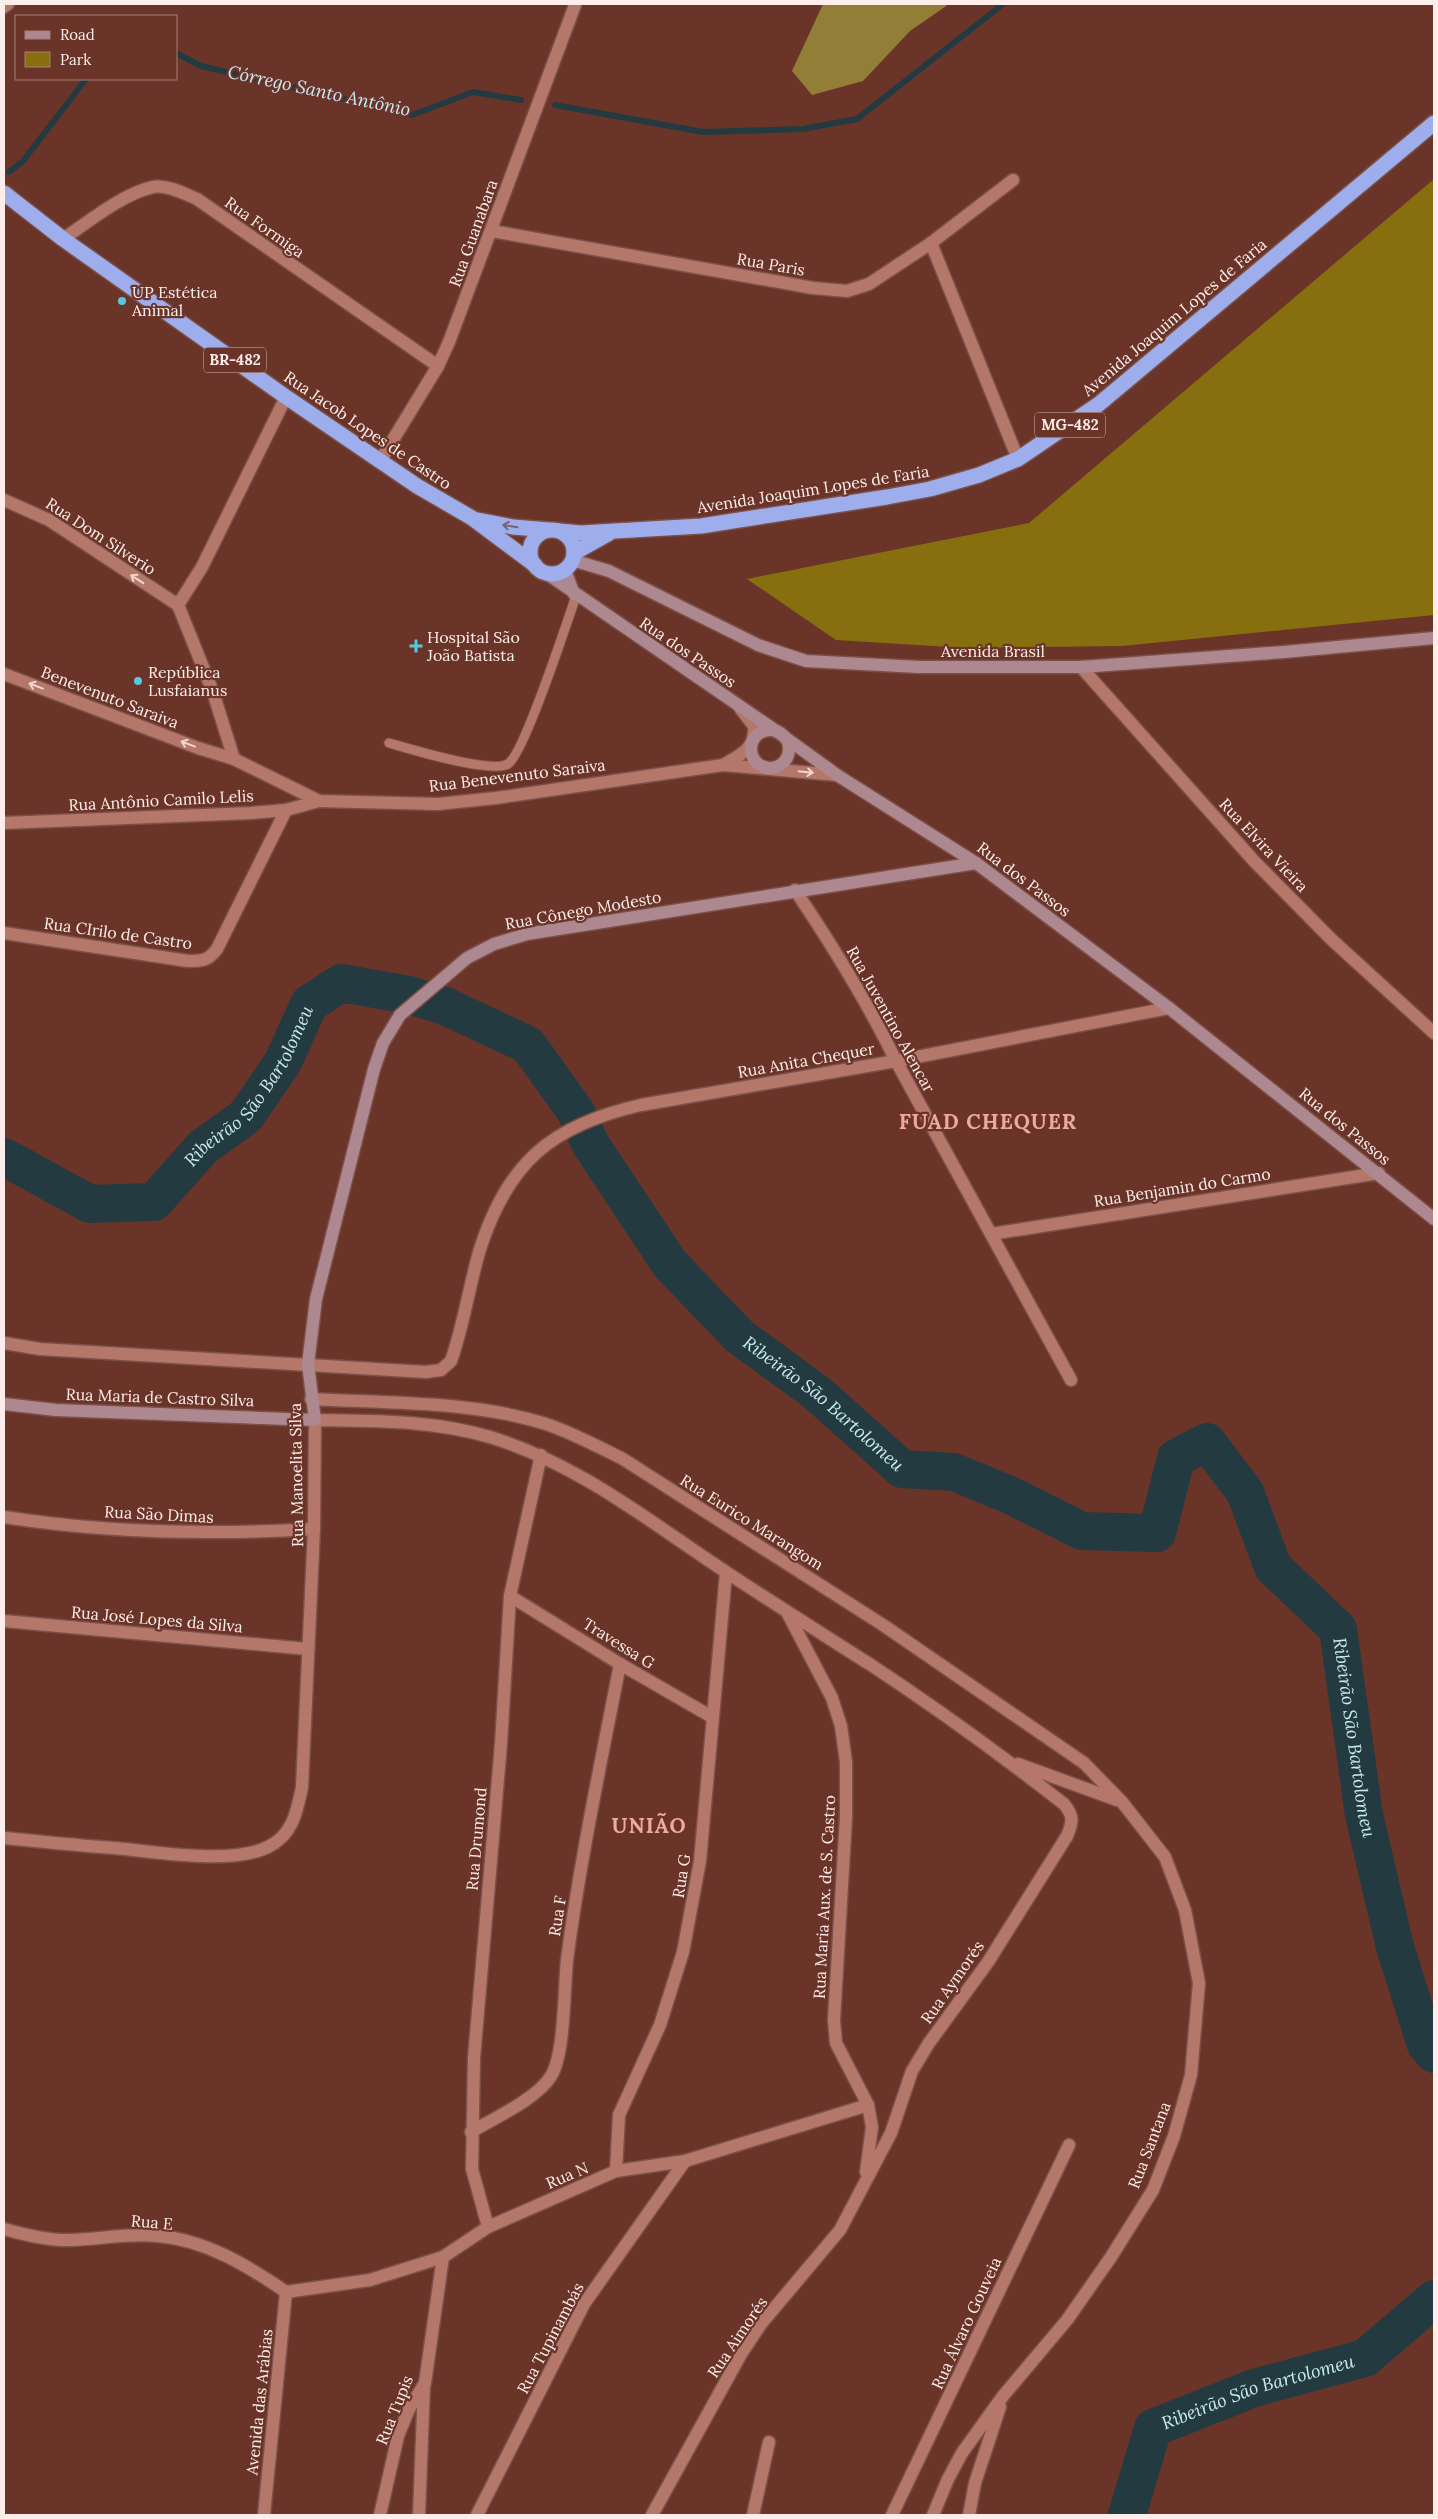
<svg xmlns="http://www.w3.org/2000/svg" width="1438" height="2519" font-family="Lora,serif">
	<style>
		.green { fill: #876f10 }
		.forest { fill: #937e37 }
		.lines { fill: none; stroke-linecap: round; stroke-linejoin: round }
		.stream { stroke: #233b40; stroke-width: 6 }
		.river { stroke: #233b40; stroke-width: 38 }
		.lane-casing { stroke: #7b5048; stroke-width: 11 }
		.street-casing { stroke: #7b5048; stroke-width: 15 }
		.secondary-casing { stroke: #7b5048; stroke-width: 15 }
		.highway-casing { stroke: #7b5048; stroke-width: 18 }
		.lane { stroke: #b57769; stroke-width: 9 }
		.street { stroke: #b57769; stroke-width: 12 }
		.secondary { stroke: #ae8890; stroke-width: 12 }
		.highway { stroke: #9eaeec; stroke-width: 15 }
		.oneway { stroke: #7d5f6d }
		.oneway2 { stroke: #efd6d1 }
		.poi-dot { fill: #56c9e0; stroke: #6b3429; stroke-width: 2 }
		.labels { text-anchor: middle; stroke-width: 4.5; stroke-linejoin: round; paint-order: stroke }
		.shield { fill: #6b3429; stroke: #d1b6b1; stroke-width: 1 }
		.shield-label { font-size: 15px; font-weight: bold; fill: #fdeeeb }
		.street-label { font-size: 16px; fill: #fdeeeb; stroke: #6b3429 }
		.poi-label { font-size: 16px; fill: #fdeeeb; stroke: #6b3429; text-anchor: start }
		.water-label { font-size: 18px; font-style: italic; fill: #c8eaf2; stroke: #6b3429 }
		.district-label { font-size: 21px; font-weight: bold; letter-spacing: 1px; fill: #eeab9d; stroke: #6b3429 }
	</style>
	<rect width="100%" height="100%" fill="#6b3429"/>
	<polygon class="green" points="1434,179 1434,615 1122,646 966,648 836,640 747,579 1029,523"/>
	<polygon class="forest" points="823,4 949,4 910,31 863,81 812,95 792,71"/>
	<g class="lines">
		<g class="stream">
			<polyline points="176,53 201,66 412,115 473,92 521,100"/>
			<polyline points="555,105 703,132 803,129 857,119 1003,4"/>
			<polyline points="9,172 23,161 86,79"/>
		</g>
		<g class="river">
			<path id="s1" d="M4,1157L90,1204L154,1202L203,1147L246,1116L283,1062L309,1004L341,983L409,995L445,1006L528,1045L576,1112L591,1145L670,1264L739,1336L817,1393L902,1469L954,1472L1012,1496L1082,1531L1157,1533L1176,1458L1207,1442L1245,1492L1273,1567L1338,1629L1364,1815L1395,1947L1426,2045L1434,2054"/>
			<path id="s2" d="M1127,2515L1153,2428L1254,2388L1365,2358L1434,2299"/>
		</g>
		<defs>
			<path id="lane" d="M389,743C410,749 491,774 508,764C524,754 567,622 576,596"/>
			<g id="street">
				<polyline points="4,7 8,4"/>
				<polyline points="492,231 813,288 847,291 869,284 931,243 1013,180"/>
				<path d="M63,239C88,222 124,193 153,187C166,184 185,194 197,199L438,366"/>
				<polyline points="931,243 1018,459"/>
				<polyline points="380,461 438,366 449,342 575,5"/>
				<polyline points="4,500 49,520 178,605"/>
				<polyline points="1081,667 1254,861 1331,939 1434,1033"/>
				<polyline points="4,674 198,748 234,759 319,801 438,804 496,798 723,765 837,775"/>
				<polyline points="234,759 213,692 178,605 202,567 286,397"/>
				<path d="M723,765C740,755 756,749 754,726L740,708"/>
				<polyline points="4,823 251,813 286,810 319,801"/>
				<path d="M795,890C832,945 867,1001 896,1061L1071,1380"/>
				<path d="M4,933L188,961C202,961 208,961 217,949L286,810"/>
				<polyline points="991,1234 1379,1173"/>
				<path d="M4,1343L40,1349L426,1372L441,1370L451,1361C464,1324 469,1286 480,1249C508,1162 552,1125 641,1105L896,1061L1169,1008"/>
				<path d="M311,1399C386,1403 471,1401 543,1423C571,1432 597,1446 623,1459L883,1625L1084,1763L1122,1802L1165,1857L1185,1910L1199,1983L1191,2075L1174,2136L1153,2190L1111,2257L1067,2320L1003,2396L962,2453L948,2479L933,2515"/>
				<path d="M4,1517C106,1533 210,1535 314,1529"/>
				<polyline points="510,1596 620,1664 712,1717"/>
				<polyline points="788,1614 832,1698 841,1726 846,1762 846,1817 834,2020 836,2043 868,2105 872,2127 866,2172"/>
				<polyline points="4,1621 308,1649"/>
				<polyline points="1018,1764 1117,1800"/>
				<path d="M4,1838C44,1842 85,1846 125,1849C163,1853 233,1864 268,1847C293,1835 297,1811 302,1787L314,1529L315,1420C375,1421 433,1420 490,1437C581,1465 651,1523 729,1574C776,1605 824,1635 871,1665C938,1709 1001,1755 1064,1804C1074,1816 1073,1822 1067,1836L988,1962L929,2043L912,2071L891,2133L840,2230L761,2324L741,2354L652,2515"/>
				<path d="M471,2132C494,2118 537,2099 551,2076C565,2054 564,1988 567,1960C580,1861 601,1762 620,1664"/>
				<polyline points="616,2171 619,2115 660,2025 683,1952 700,1861 726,1573"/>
				<polyline points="488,2227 472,2169 474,2058 501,1744 510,1596 541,1455"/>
				<path d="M4,2229C25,2235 49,2241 71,2240C100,2239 129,2233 158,2236C206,2240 248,2266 286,2292"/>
				<polyline points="286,2292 370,2280 443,2257 488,2227 616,2171 685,2161 868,2105"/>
				<polyline points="264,2515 286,2292"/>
				<polyline points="380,2515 398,2436 409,2409 425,2383 443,2257"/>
				<polyline points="419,2515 424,2386"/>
				<polyline points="477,2515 584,2304 685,2161"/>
				<polyline points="753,2515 769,2442"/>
				<polyline points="892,2515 1069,2145"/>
				<polyline points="969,2515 975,2483 1000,2407"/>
			</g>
			<g id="secondary">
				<polyline points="572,560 609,571 758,645 806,661 919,667 1081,667 1284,652 1434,638"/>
				<polyline points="565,570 574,594"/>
				<polyline points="546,573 779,733 837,775 976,863 1169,1008 1434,1219"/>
				<circle cx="770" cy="749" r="19"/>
				<polyline points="4,1404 56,1410 315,1420 308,1364 316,1299 374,1069 383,1043 400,1015 467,958 494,944 527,934 976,863"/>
			</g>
			<g id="highway">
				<polyline points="4,193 63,239 286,397 417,486 472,518 535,565"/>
				<polyline points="478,520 513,527 549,530"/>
				<circle cx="552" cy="552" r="22"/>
				<polyline points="559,531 581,533 701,526 887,497 930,489 979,475 1018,459 1099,404 1434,123"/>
				<polyline points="574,553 608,534"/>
			</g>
		</defs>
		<use href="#lane" class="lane-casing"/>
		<use href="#street" class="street-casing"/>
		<use href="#secondary" class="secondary-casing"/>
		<use href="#highway" class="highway-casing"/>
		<use href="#lane" class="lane"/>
		<use href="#street" class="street"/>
		<use href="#secondary" class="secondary"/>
		<use href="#highway" class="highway"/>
	</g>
	<defs><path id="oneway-shaft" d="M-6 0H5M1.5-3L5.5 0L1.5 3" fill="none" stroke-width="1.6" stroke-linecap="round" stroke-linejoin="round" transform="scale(1.25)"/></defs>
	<use class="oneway" href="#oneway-shaft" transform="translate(510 526) rotate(-170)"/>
	<g class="oneway2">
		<use href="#oneway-shaft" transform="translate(137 579) rotate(-147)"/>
		<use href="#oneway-shaft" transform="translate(36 686) rotate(-159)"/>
		<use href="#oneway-shaft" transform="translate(188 744) rotate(-159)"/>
		<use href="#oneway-shaft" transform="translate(806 772) rotate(6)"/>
	</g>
	<g class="poi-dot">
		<circle cx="122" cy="301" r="5"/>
		<path d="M413.5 638.5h5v5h5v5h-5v5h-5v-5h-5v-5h5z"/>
		<circle cx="138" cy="681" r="5"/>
	</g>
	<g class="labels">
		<g class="shield">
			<rect x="204" y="347.5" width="62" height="25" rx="4"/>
			<rect x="1035" y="412.5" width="70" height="25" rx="4"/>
		</g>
		<g class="shield-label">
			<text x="235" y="365">BR-482</text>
			<text x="1070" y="430">MG-482</text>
		</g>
		<g class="street-label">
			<text transform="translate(265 227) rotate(35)" y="6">Rua Formiga</text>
			<text transform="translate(473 233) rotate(-70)" y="6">Rua Guanabara</text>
			<text transform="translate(771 264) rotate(10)" y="6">Rua Paris</text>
			<text transform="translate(1174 317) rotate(-40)" y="6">Avenida Joaquim Lopes de Faria</text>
			<text transform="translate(368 430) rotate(34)" y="6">Rua Jacob Lopes de Castro</text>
			<text transform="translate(813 489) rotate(-9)" y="6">Avenida Joaquim Lopes de Faria</text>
			<text transform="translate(101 536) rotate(33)" y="6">Rua Dom Silverio</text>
			<text x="993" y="657">Avenida Brasil</text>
			<text transform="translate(688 652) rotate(34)" y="6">Rua dos Passos</text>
			<text transform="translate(110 697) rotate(21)" y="6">Benevenuto Saraiva</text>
			<text transform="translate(517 775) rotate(-7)" y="6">Rua Benevenuto Saraiva</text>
			<text transform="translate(161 800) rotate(-3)" y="6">Rua Antônio Camilo Lelis</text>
			<text transform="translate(1264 845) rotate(47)" y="6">Rua Elvira Vieira</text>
			<text transform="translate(1024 879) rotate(37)" y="6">Rua dos Passos</text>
			<text transform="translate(583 910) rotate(-10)" y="6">Rua Cônego Modesto</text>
			<text transform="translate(118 933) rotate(8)" y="6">Rua CIrilo de Castro</text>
			<text transform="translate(891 1019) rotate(61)" y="6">Rua Juventino Alencar</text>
			<text transform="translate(806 1060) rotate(-10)" y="6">Rua Anita Chequer</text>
			<text transform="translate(1345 1126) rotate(39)" y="6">Rua dos Passos</text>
			<text transform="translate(1182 1187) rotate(-9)" y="6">Rua Benjamin do Carmo</text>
			<text transform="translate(160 1397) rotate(2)" y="6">Rua Maria de Castro Silva</text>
			<text transform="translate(296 1475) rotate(-91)" y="6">Rua Manoelita Silva</text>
			<text transform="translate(159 1514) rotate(3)" y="6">Rua São Dimas</text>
			<text transform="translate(752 1522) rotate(32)" y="6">Rua Eurico Marangom</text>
			<text transform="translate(157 1619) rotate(5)" y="6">Rua José Lopes da Silva</text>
			<text transform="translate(619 1643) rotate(32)" y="6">Travessa G</text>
			<text transform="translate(476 1839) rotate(-85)" y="6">Rua Drumond</text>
			<text transform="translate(681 1876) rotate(-81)" y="6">Rua G</text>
			<text transform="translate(824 1897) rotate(-87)" y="6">Rua Maria Aux. de S. Castro</text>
			<text transform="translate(557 1916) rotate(-81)" y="6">Rua F</text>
			<text transform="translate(952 1982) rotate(-55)" y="6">Rua Aymorés</text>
			<text transform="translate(1149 2145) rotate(-69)" y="6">Rua Santana</text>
			<text transform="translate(567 2175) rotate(-23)" y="6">Rua N</text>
			<text transform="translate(152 2222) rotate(5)" y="6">Rua E</text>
			<text transform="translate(966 2323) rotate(-65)" y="6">Rua Álvaro Gouveia</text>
			<text transform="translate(737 2337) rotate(-56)" y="6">Rua Aimorés</text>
			<text transform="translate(550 2338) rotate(-62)" y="6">Rua Tupinambás</text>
			<text transform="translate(259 2402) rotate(-84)" y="6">Avenida das Arábias</text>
			<text transform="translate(394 2410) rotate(-68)" y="6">Rua Tupis</text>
		</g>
		<g class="poi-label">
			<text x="132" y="298">UP Estética<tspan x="132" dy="18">Animal</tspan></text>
			<text x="427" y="643">Hospital São<tspan x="427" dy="18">João Batista</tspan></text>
			<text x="148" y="678">República<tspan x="148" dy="18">Lusfaianus</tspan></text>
		</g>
		<g class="water-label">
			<text transform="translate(319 91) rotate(12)" y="6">Córrego Santo Antônio</text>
			<text dy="6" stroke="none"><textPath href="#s1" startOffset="314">Ribeirão São Bartolomeu</textPath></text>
			<text dy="6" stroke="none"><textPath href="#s1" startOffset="1124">Ribeirão São Bartolomeu</textPath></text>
			<text dy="6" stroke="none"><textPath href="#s1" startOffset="1949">Ribeirão São Bartolomeu</textPath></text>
			<text dy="6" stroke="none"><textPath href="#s2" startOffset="202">Ribeirão São Bartolomeu</textPath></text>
		</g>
		<g class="district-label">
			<text x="988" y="1129">FUAD CHEQUER</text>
			<text x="649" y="1833">UNIÃO</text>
		</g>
	</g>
	<rect width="1438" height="2519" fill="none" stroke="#fdeeeb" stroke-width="10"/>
	<rect x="15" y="15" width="162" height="65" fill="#6b3429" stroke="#a57e77"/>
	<rect x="25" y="31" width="25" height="8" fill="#ae8890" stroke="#a57e77"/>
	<text x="60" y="40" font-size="15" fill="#fdeeeb">Road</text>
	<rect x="25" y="52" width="25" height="15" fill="#876f10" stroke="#a57e77"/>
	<text x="60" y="65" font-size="15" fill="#fdeeeb">Park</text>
</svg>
